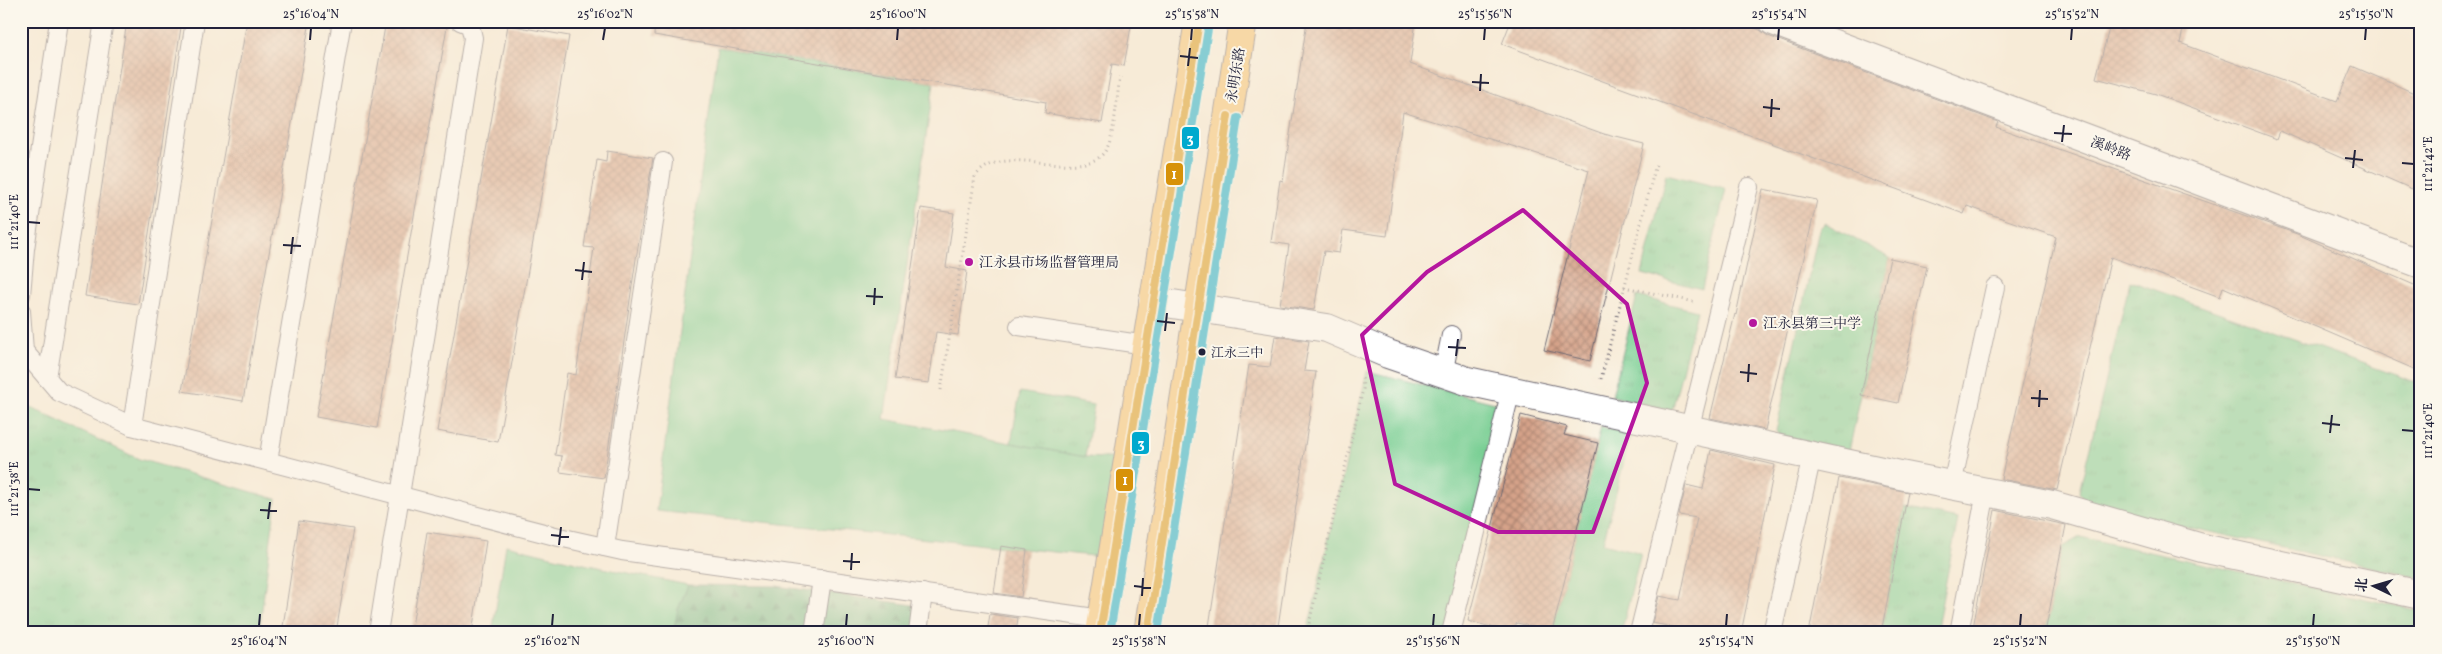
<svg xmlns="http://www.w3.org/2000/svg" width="2442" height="654" font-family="Vollkorn,'Noto Serif SC',serif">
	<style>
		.grass { fill: url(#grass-tufts); stroke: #4e7868 }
		.forest { fill: url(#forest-firs); stroke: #426a5c }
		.green { fill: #79cf94; stroke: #4e7868 }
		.building { fill: url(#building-cross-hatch) }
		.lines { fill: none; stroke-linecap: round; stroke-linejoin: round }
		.service-casing { stroke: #6d6872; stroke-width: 20 }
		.minor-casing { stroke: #6d6872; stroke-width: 30 }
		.tertiary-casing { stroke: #6d6872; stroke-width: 30 }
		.primary-casing { stroke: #6d6872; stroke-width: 30 }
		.path { stroke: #6d6872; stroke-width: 3; stroke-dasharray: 1 4; stroke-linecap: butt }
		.service { stroke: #fff; stroke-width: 18 }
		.minor { stroke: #fff; stroke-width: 28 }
		.tertiary { stroke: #fff; stroke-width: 28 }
		.primary { stroke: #f7c06b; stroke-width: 28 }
		.bus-1-casing { stroke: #fbf7ec; stroke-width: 11 }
		.bus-2-casing { stroke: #fbf7ec; stroke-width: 11 }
		.bus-1 { stroke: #d79209; stroke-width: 8 }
		.bus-2 { stroke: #00a9ce; stroke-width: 8 }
		.marked { fill: none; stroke: #b5179e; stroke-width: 4; stroke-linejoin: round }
		.ticks { fill: none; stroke: #22223b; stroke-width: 2 }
		.poi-dot { fill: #b5179e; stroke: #fbf7ec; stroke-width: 2 }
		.bus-dot { fill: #22223b; stroke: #fbf7ec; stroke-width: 2 }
		.labels { text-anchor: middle; stroke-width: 4; stroke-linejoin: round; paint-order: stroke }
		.bus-label { font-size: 13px; fill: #22223b; stroke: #fbf7ec; text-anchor: start }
		.street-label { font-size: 14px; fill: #22223b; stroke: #fbf7ec }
		.poi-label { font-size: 14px; fill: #22223b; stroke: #fbf7ec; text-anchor: start }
		.line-badge { stroke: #fbf7ec; stroke-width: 2 }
		.badge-label { font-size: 14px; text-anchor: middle; font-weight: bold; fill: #fff }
		.neatline { fill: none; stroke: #22223b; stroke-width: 2 }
		.ticks-label { font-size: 12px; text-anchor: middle; fill: #22223b }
	</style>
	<defs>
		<pattern id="grass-tufts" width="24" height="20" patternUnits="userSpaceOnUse" patternTransform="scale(1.25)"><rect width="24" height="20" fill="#79cf94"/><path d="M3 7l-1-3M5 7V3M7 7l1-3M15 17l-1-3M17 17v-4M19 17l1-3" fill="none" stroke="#68b180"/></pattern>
		<pattern id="forest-firs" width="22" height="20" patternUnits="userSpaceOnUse" patternTransform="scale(1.25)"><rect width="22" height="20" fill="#62b27e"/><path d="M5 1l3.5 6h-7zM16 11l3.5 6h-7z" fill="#509068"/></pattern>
		<pattern id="building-cross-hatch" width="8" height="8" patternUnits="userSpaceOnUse" patternTransform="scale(1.25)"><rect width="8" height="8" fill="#d5a289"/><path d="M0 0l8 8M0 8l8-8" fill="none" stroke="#ac8471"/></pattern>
	</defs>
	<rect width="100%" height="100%" fill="#fbf7ec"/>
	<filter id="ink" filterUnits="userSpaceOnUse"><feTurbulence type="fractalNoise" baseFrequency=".02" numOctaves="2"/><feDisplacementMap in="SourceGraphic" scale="10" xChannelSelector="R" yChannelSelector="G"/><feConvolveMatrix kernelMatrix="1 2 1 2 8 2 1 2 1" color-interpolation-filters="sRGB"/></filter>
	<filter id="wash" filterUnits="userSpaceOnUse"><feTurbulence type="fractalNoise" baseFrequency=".0096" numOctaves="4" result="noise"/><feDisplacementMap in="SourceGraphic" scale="20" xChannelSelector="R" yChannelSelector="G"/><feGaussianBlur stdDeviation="1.12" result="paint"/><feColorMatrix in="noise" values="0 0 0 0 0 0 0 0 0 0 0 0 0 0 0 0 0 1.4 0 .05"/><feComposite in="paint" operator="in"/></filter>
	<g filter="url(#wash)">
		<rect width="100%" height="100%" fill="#f7ebd7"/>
		<g class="grass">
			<polygon points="1666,174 1726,189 1702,289 1642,274"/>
			<polygon points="1825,223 1890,258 1848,456 1781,440 1776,431 1819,229"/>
			<polygon points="2130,281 2421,384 2421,578 2086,505 2079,492"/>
			<polygon points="1637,296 1697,311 1672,411 1612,396"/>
			<polygon points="1020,392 1094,405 1085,457 1011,443"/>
			<polygon points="21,403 139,459 276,499 259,633 21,633"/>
			<polygon points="1905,508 1958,519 1936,633 1881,633"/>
			<polygon points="2080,537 2421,611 2421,633 2045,633 2062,547"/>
		</g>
		<polygon class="forest" points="688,585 776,586 921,606 918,633 673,633 678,609"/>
		<g class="green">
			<polygon points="718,47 934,83 884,419 1085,457 1128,459 1112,558 656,511"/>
			<polygon points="1367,371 1507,406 1451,633 1307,633"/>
			<polygon points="1601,427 1631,434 1603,543 1641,553 1621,633 1552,632"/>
			<polygon points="506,545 588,565 688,585 678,609 673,633 492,633"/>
		</g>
		<g id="blocks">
			<g class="building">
				<polygon points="127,21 182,21 138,304 85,296"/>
				<polygon points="247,21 310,21 243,401 182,391"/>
				<polygon points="386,21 448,21 377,428 316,417"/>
				<polygon points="655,21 789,21 814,26 814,21 1132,21 1124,66 1112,64 1102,123 1045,113 1046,102 654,35"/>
				<polygon points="1307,21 1416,21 1410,64 1604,134 1644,144 1590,361 1544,350 1589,170 1403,112 1387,236 1343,230 1339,253 1324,251 1314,310 1280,305 1289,245 1271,242 1280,180 1283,181"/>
				<polygon points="1511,21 1737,21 1760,30 1768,36 1998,122 1996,127 2297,234 2421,288 2421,372 2223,287 2220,297 2111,257 2057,490 2001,479 2056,237 1967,206 1964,214 1502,44"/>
				<polygon points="2111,21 2185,21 2180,43 2337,101 2352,66 2421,96 2421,170 2412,189 2280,131 2277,139 2156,94 2096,78"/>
				<polygon points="508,25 569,36 498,442 437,431"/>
				<polygon points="607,151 653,158 636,259 604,478 560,472 562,456 555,455 567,373 576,375 594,248 584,247 597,160 606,162"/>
				<polygon points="1763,189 1817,200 1765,430 1710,418 1735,314 1736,315"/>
				<polygon points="921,208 954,213 946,267 967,271 958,335 936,332 929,383 895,379"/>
				<polygon points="1890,258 1927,266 1898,403 1861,395"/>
				<polygon points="1275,336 1309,341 1304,371 1316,372 1277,633 1208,633 1249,365 1270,367"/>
				<polygon points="1521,415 1567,427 1564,435 1598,443 1552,632 1517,623 1511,632 1468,621"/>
				<polygon points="1711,450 1775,465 1741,633 1672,633 1673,627 1652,623 1659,596 1680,600 1697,518 1679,515 1686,485 1703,489"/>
				<polygon points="1839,478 1908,492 1881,633 1809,633"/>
				<polygon points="1995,510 2066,525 2045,633 1972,633"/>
				<polygon points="299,521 353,529 336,633 282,633"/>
				<polygon points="427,532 486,541 472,633 411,633"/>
				<polygon points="1001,546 1027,550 1021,597 994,593"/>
				<polygon points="990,614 1018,618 1016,633 987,633"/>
			</g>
		</g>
	</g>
	<g filter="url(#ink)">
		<use href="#blocks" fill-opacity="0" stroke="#6d6872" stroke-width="1"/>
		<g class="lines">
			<defs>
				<g id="service">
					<polyline points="21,295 25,249 59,21"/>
					<polyline points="21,311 24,351 59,392 132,426 559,537 622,551 1102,619"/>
					<polyline points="1019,326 1146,345"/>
					<polyline points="1443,374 1451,335"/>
					<polyline points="47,378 104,21"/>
					<polyline points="132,426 195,21"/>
					<polyline points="268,461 342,21"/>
					<polyline points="1952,485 1995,287"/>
					<polyline points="605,547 663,162"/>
					<polyline points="378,633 473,38 470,25 460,21"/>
					<polyline points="814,633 822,579"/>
					<polyline points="918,633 923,593"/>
					<polyline points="1451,633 1511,390"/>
					<polyline points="1639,633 1749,187"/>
					<polyline points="1772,633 1812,456"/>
					<polyline points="1959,633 1986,492"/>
				</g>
				<polyline id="minor" points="1153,301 1327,328 1388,354 1467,381 1900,475 2052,505 2202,548 2421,595"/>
				<polyline id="tertiary" points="1773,21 2421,264"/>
				<g id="primary">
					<polyline points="1100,633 1199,21"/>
					<polyline points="1148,633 1243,21"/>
				</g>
			</defs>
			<use href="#service" class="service-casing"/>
			<use href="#minor" class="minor-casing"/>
			<use href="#tertiary" class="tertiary-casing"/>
			<use href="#primary" class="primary-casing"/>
			<g class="path">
				<polyline points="1624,287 1695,302"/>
				<polyline points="1601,379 1656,164"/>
				<path d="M941,390L975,177C1002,137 1089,189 1108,146C1115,130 1117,95 1120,77"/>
				<polyline points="1307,633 1363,389 1362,375"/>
			</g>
			<use href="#service" class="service"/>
			<use href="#minor" class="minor"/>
			<use href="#tertiary" class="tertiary"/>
			<use href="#primary" class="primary"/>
			<defs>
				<g id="bus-1">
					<polyline points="1100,633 1199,21"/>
					<polyline points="1148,633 1228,116"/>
				</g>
				<g id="bus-2">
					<polyline points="1110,633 1209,23"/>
					<polyline points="1158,633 1238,118"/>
				</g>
			</defs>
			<use href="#bus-1" class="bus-1-casing"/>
			<use href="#bus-2" class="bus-2-casing"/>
			<use href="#bus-1" class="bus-1"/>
			<use href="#bus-2" class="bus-2"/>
		</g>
	</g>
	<path d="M0 0H2442V654H0ZM1523,210L1627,304L1647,383L1593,532H1498L1395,484L1362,335L1427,272Z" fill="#f7ebd7" fill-opacity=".55" fill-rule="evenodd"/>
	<path class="marked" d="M1523,210L1627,304L1647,383L1593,532H1498L1395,484L1362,335L1427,272Z"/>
	<path class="ticks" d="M310,40L311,28M603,40L605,28M897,40L898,28M1191,40L1192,28M1484,40L1485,28M1778,40L1779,28M2071,40L2072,28M2365,40L2366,28M1180,56L1198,58M1188,66L1190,48M1472,82L1489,83M1480,91L1481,74M1763,107L1780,109M1771,117L1772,99M2054,133L2072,134M2062,142L2064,125M2345,158L2363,160M2402,163L2414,164M2353,168L2355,150M28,222L40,223M283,245L301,246M291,254L293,237M575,270L592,272M582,280L584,262M866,296L883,297M874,305L875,288M1157,321L1175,323M1165,331L1167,313M1448,347L1466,348M1456,356L1458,339M1740,372L1757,374M1748,382L1749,364M2031,398L2048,399M2039,407L2040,390M2322,423L2340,425M2402,430L2414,431M2330,433L2332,415M28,489L40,490M260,510L277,511M268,519L270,502M551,535L569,537M559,545L561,527M843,561L860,562M851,570L852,553M1134,586L1151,588M1142,596L1143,578M259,626L260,614M552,626L553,614M846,626L847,614M1139,626L1140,614M1433,626L1434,614M1726,626L1727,614M2020,626L2021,614M2313,626L2314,614"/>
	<g class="poi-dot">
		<circle cx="969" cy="262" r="5"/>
		<circle cx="1753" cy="323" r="5"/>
	</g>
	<circle class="bus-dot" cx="1202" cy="352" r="4.5"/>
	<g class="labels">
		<g class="bus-label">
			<text x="1211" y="357">江永三中</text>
		</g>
		<g class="street-label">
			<text transform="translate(1235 75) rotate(-81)" y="5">永明东路</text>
			<text transform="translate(2111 148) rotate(21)" y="5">溪岭路</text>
		</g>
		<g class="poi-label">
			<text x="979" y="267">江永县市场监督管理局</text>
			<text x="1763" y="328">江永县第三中学</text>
		</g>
	</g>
	<g class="line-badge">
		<rect x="1181" y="126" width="19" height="24" rx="5" fill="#00a9ce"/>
		<rect x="1165" y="162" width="19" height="24" rx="5" fill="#d79209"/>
		<rect x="1131" y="431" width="19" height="24" rx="5" fill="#00a9ce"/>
		<rect x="1115" y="468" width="19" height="24" rx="5" fill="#d79209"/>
	</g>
	<g class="badge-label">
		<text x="1190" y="143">3</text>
		<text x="1174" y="179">1</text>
		<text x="1141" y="448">3</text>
		<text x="1125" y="485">1</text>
	</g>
	<rect width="2442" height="654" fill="none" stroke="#fbf7ec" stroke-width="55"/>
	<g transform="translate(2374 586) rotate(275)" stroke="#fbf7ec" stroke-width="4" paint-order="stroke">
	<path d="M0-4L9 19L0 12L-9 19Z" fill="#22223b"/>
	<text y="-8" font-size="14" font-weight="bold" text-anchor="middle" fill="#22223b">北</text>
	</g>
	<rect x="28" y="28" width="2386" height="598" class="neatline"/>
	<g class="ticks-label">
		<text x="311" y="18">25°16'04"N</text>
		<text x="605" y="18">25°16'02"N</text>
		<text x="898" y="18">25°16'00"N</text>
		<text x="1192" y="18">25°15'58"N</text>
		<text x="1485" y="18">25°15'56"N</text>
		<text x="1779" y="18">25°15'54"N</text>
		<text x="2072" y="18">25°15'52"N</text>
		<text x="2366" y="18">25°15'50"N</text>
		<text transform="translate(2428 164) rotate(-90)" y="4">111°21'42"E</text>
		<text transform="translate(14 222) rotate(-90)" y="4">111°21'40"E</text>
		<text transform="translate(2428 431) rotate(-90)" y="4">111°21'40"E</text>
		<text transform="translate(14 489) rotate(-90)" y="4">111°21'38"E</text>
		<text x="259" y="645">25°16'04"N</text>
		<text x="552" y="645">25°16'02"N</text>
		<text x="846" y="645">25°16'00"N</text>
		<text x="1139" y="645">25°15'58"N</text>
		<text x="1433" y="645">25°15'56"N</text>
		<text x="1726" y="645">25°15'54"N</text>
		<text x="2020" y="645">25°15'52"N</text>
		<text x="2313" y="645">25°15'50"N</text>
	</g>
</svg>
